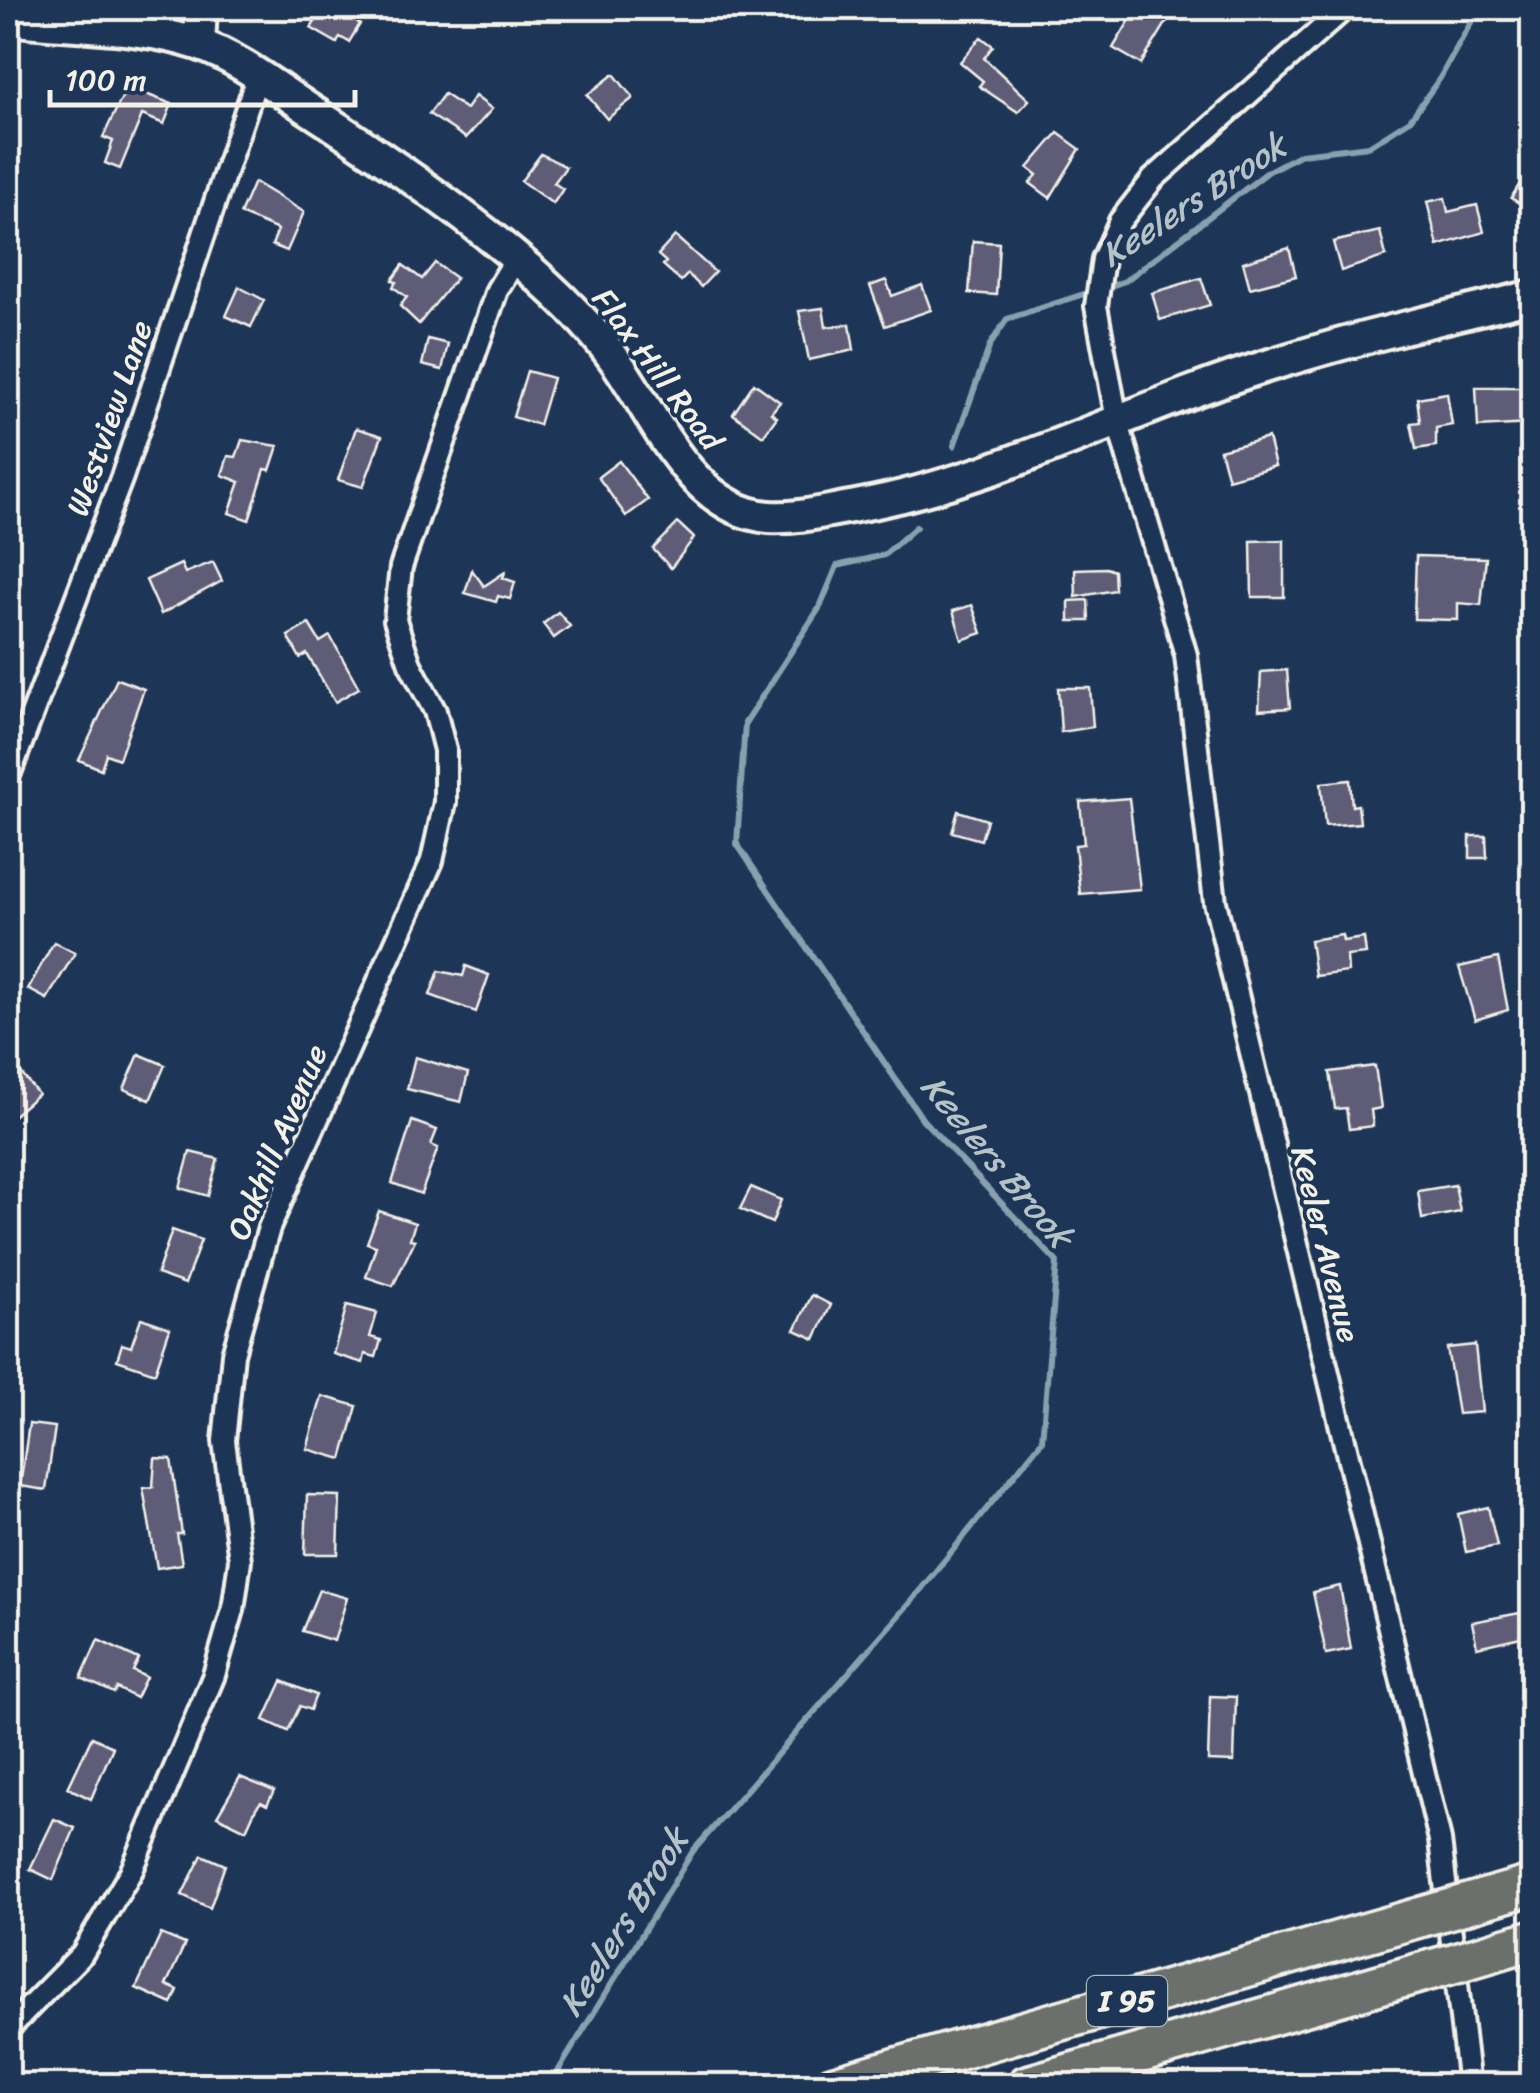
<svg xmlns="http://www.w3.org/2000/svg" width="1540" height="2093" font-family="Sriracha,sans-serif">
	<style>
		.lines { fill: none; stroke-linecap: round; stroke-linejoin: round }
		.stream { stroke: #89a1ae; stroke-width: 6 }
		.building { fill: #5f5b78; stroke: #f4f1e8; stroke-width: 2.5 }
		.street-casing { stroke: #f4f1e8; stroke-width: 28 }
		.secondary-casing { stroke: #f4f1e8; stroke-width: 38 }
		.highway-casing { stroke: #f4f1e8; stroke-width: 45 }
		.street { stroke: #1d3557; stroke-width: 20 }
		.secondary { stroke: #1d3557; stroke-width: 30 }
		.highway { stroke: #6c706d; stroke-width: 38 }
		.highway-bridge-casing { stroke: #f4f1e8; stroke-width: 45; stroke-linecap: butt }
		.highway-bridge { stroke: #6c706d; stroke-width: 38 }
		.labels { text-anchor: middle; stroke-width: 8; stroke-linejoin: round; paint-order: stroke }
		.shield { fill: #1d3557; stroke: #b4b9bc; stroke-width: 2.5 }
		.shield-label { font-size: 30px; font-weight: bold; fill: #f4f1e8 }
		.street-label { font-size: 32px; fill: #f4f1e8; stroke: #1d3557 }
		.water-label { font-size: 35px; font-style: italic; fill: #b5c2c6; stroke: #1d3557 }
	</style>
	<rect width="100%" height="100%" fill="#1d3557"/>
	<filter id="ink" filterUnits="userSpaceOnUse"><feTurbulence type="fractalNoise" baseFrequency=".01" numOctaves="2"/><feDisplacementMap in="SourceGraphic" scale="20" xChannelSelector="R" yChannelSelector="G"/><feConvolveMatrix kernelMatrix="1 2 1 2 8 2 1 2 1" color-interpolation-filters="sRGB"/></filter>
	<g filter="url(#ink)">
		<g class="lines">
			<g class="stream">
				<polyline points="1105,288 1125,281 1269,171 1301,154 1369,146 1410,120 1440,78 1479,8"/>
				<polyline points="954,446 990,345 1007,319 1093,291"/>
				<polyline points="549,2086 693,1851 913,1599 1042,1441 1057,1262 923,1120 737,844 745,723 820,607 837,566 884,555 916,527"/>
			</g>
		</g>
		<g class="building">
			<polygon points="291,8 341,8 360,24 349,42 340,37 337,43 311,28 315,22"/>
			<polygon points="1137,8 1147,8 1168,20 1141,64 1113,48"/>
			<polygon points="981,37 993,46 984,58 1029,100 1018,112 979,86 983,81 960,62"/>
			<polygon points="614,74 633,98 607,119 587,95"/>
			<polygon points="127,87 172,104 164,124 142,115 120,169 105,163 113,141 103,137"/>
			<polygon points="444,94 466,109 475,96 492,109 466,138 429,114"/>
			<polygon points="1058,133 1080,149 1050,198 1030,183 1037,175 1028,168"/>
			<polygon points="541,154 566,167 554,183 563,189 553,204 521,181"/>
			<polygon points="1532,164 1532,211 1511,198"/>
			<polygon points="254,182 304,212 287,251 272,245 278,230 240,214"/>
			<polygon points="1445,198 1448,212 1477,205 1484,232 1438,246 1427,202"/>
			<polygon points="1380,231 1386,256 1341,271 1333,242"/>
			<polygon points="675,236 715,272 701,287 688,274 681,281 663,265 666,262 658,255"/>
			<polygon points="973,241 999,243 996,295 969,293"/>
			<polygon points="1289,248 1296,276 1250,288 1243,262"/>
			<polygon points="435,263 456,278 419,324 400,306 407,297 393,287 396,282 392,280 403,265 422,279"/>
			<polygon points="1201,278 1210,305 1160,320 1152,293"/>
			<polygon points="886,280 892,296 922,285 931,310 885,326 870,286"/>
			<polygon points="239,287 264,300 251,327 226,316"/>
			<polygon points="823,308 826,327 850,324 854,350 809,360 799,311"/>
			<polygon points="428,339 448,344 442,370 422,365"/>
			<polygon points="527,371 553,378 539,425 513,417"/>
			<polygon points="754,383 780,402 771,413 777,417 763,436 733,414"/>
			<polygon points="1476,387 1527,387 1530,424 1478,427"/>
			<polygon points="1447,393 1452,425 1436,428 1436,446 1416,449 1411,423 1420,422 1417,398"/>
			<polygon points="356,428 382,436 363,487 338,480"/>
			<polygon points="1268,438 1275,466 1228,479 1220,450"/>
			<polygon points="242,440 278,446 270,470 265,469 249,520 229,513 240,482 222,475 228,456 236,457"/>
			<polygon points="619,461 648,500 626,516 598,477"/>
			<polygon points="678,523 694,538 671,568 653,549"/>
			<polygon points="1284,540 1284,597 1252,597 1251,541"/>
			<polygon points="1416,556 1486,558 1481,605 1458,603 1458,620 1414,619"/>
			<polygon points="213,562 222,581 161,614 146,580 181,564 185,573"/>
			<polygon points="1106,568 1114,571 1115,590 1076,597 1075,569"/>
			<polygon points="472,570 484,586 505,572 503,578 515,582 510,599 498,596 496,602 465,593"/>
			<polygon points="1088,600 1089,621 1069,621 1069,601"/>
			<polygon points="972,605 982,633 962,640 953,611"/>
			<polygon points="558,612 570,626 554,638 543,624"/>
			<polygon points="309,624 320,642 330,636 359,688 335,702 307,654 300,658 288,636"/>
			<polygon points="1287,670 1290,708 1259,710 1261,672"/>
			<polygon points="117,679 144,689 119,759 106,754 101,769 79,760"/>
			<polygon points="1058,688 1090,688 1093,727 1061,732"/>
			<polygon points="1350,780 1352,806 1358,805 1360,823 1325,826 1321,783"/>
			<polygon points="1129,798 1140,889 1080,894 1075,845 1084,844 1080,802"/>
			<polygon points="958,811 987,820 981,840 952,832"/>
			<polygon points="1470,836 1486,836 1487,858 1470,858"/>
			<polygon points="1342,935 1343,941 1364,938 1366,954 1347,956 1348,972 1315,976 1310,940"/>
			<polygon points="54,942 75,953 47,999 28,989"/>
			<polygon points="1498,958 1508,1010 1475,1020 1459,967"/>
			<polygon points="466,966 489,975 476,1012 430,995 439,971 463,976"/>
			<polygon points="139,1054 165,1065 150,1100 124,1089"/>
			<polygon points="415,1057 468,1073 461,1102 407,1089"/>
			<polygon points="1375,1066 1381,1108 1371,1110 1373,1126 1349,1129 1346,1108 1335,1109 1330,1072"/>
			<polygon points="20,1072 38,1094 8,1120 8,1083"/>
			<polygon points="412,1121 437,1130 431,1145 438,1148 421,1194 392,1183"/>
			<polygon points="190,1152 218,1159 208,1196 180,1188"/>
			<polygon points="1455,1185 1460,1212 1422,1219 1418,1191"/>
			<polygon points="751,1187 781,1200 772,1223 740,1209"/>
			<polygon points="379,1211 415,1223 410,1239 415,1240 393,1286 366,1277 376,1246 367,1243"/>
			<polygon points="172,1230 201,1240 185,1284 157,1274"/>
			<polygon points="812,1295 831,1305 815,1339 795,1330"/>
			<polygon points="347,1305 377,1313 370,1337 381,1340 376,1357 365,1354 363,1363 333,1354"/>
			<polygon points="141,1318 170,1328 155,1373 117,1360 122,1344 131,1347"/>
			<polygon points="1475,1345 1482,1412 1458,1414 1447,1348"/>
			<polygon points="322,1396 357,1406 342,1459 307,1449"/>
			<polygon points="29,1424 55,1427 46,1490 20,1486"/>
			<polygon points="155,1458 171,1459 182,1534 177,1534 182,1564 157,1568 143,1488 153,1487"/>
			<polygon points="307,1495 340,1496 338,1554 305,1554"/>
			<polygon points="1488,1507 1497,1546 1466,1552 1458,1514"/>
			<polygon points="1340,1586 1351,1649 1326,1654 1313,1592"/>
			<polygon points="319,1590 347,1598 334,1641 302,1631"/>
			<polygon points="1520,1613 1525,1636 1477,1647 1472,1622"/>
			<polygon points="98,1640 139,1659 133,1671 146,1677 136,1698 117,1688 114,1693 81,1678"/>
			<polygon points="282,1681 316,1695 310,1710 300,1706 288,1731 264,1720"/>
			<polygon points="1210,1696 1236,1697 1234,1762 1208,1761"/>
			<polygon points="92,1737 113,1747 91,1799 68,1788"/>
			<polygon points="240,1777 274,1791 267,1805 261,1802 256,1808 246,1830 217,1816"/>
			<polygon points="54,1819 75,1828 53,1880 30,1869"/>
			<polygon points="202,1855 225,1865 210,1908 182,1895"/>
			<polygon points="161,1934 185,1944 166,1985 178,1990 172,2004 136,1988"/>
		</g>
		<g class="lines">
			<defs>
				<g id="street">
					<polyline points="1345,8 1153,179 1120,221 1103,259 1096,306 1117,420 1186,655 1215,902 1440,1840 1469,2086"/>
					<polyline points="8,778 122,477 258,75"/>
					<polyline points="8,2029 82,1954 132,1870 214,1675 233,1610 240,1560 224,1441 233,1354 269,1228 432,861 445,802 445,750 435,711 410,664 395,620 401,567 497,290 516,259"/>
				</g>
				<g id="secondary">
					<path d="M8,19C70,27 138,24 198,44C236,57 271,84 304,106C401,169 549,267 615,360C655,415 690,510 769,517C798,519 827,511 856,506C1000,480 1130,408 1270,365C1356,338 1445,318 1532,296"/>
					<polyline points="199,44 201,8"/>
				</g>
				<g id="highway">
					<polyline points="1463,1905 1532,1885"/>
					<polyline points="1472,1958 1532,1940"/>
					<polyline points="833,2086 1421,1917"/>
					<polyline points="1026,2086 1430,1970"/>
				</g>
			</defs>
			<use href="#street" class="street-casing"/>
			<use href="#secondary" class="secondary-casing"/>
			<use href="#highway" class="highway-casing"/>
			<use href="#street" class="street"/>
			<use href="#secondary" class="secondary"/>
			<use href="#highway" class="highway"/>
			<defs>
				<g id="highway-bridge">
					<polyline points="1421,1917 1463,1905"/>
					<polyline points="1430,1970 1472,1958"/>
				</g>
			</defs>
			<use href="#highway-bridge" class="highway-bridge-casing"/>
			<use href="#highway-bridge" class="highway-bridge"/>
		</g>
	</g>
	<g class="labels">
		<rect class="shield" x="1087" y="1976" width="80" height="50" rx="8"/>
		<g class="shield-label">
			<text x="1127" y="2011">I 95</text>
		</g>
		<g class="street-label">
			<text transform="translate(658 369) rotate(53)" y="11">Flax Hill Road</text>
			<text transform="translate(109 418) rotate(-71)" y="11">Westview Lane</text>
			<text transform="translate(277 1142) rotate(-67)" y="11">Oakhill Avenue</text>
			<text transform="translate(1326 1244) rotate(76)" y="11">Keeler Avenue</text>
		</g>
		<g class="water-label">
			<text transform="translate(1193 200) rotate(-33)" y="12">Keelers Brook</text>
			<text transform="translate(997 1161) rotate(50)" y="12">Keelers Brook</text>
			<text transform="translate(623 1922) rotate(-58)" y="12">Keelers Brook</text>
		</g>
	</g>
	<rect width="1540" height="2093" fill="none" stroke="#1d3557" stroke-width="40"/>
	<rect x="20" y="20" width="1500" height="2053" fill="none" stroke="#f4f1e8" stroke-width="4" filter="url(#ink)"/>
	<path d="M50 90v15h305v-15" fill="none" stroke="#f4f1e8" stroke-width="5"/>
	<text x="65" y="90" font-size="30" fill="#f4f1e8" stroke="#1d3557" stroke-width="8" paint-order="stroke">100 m</text>
</svg>
